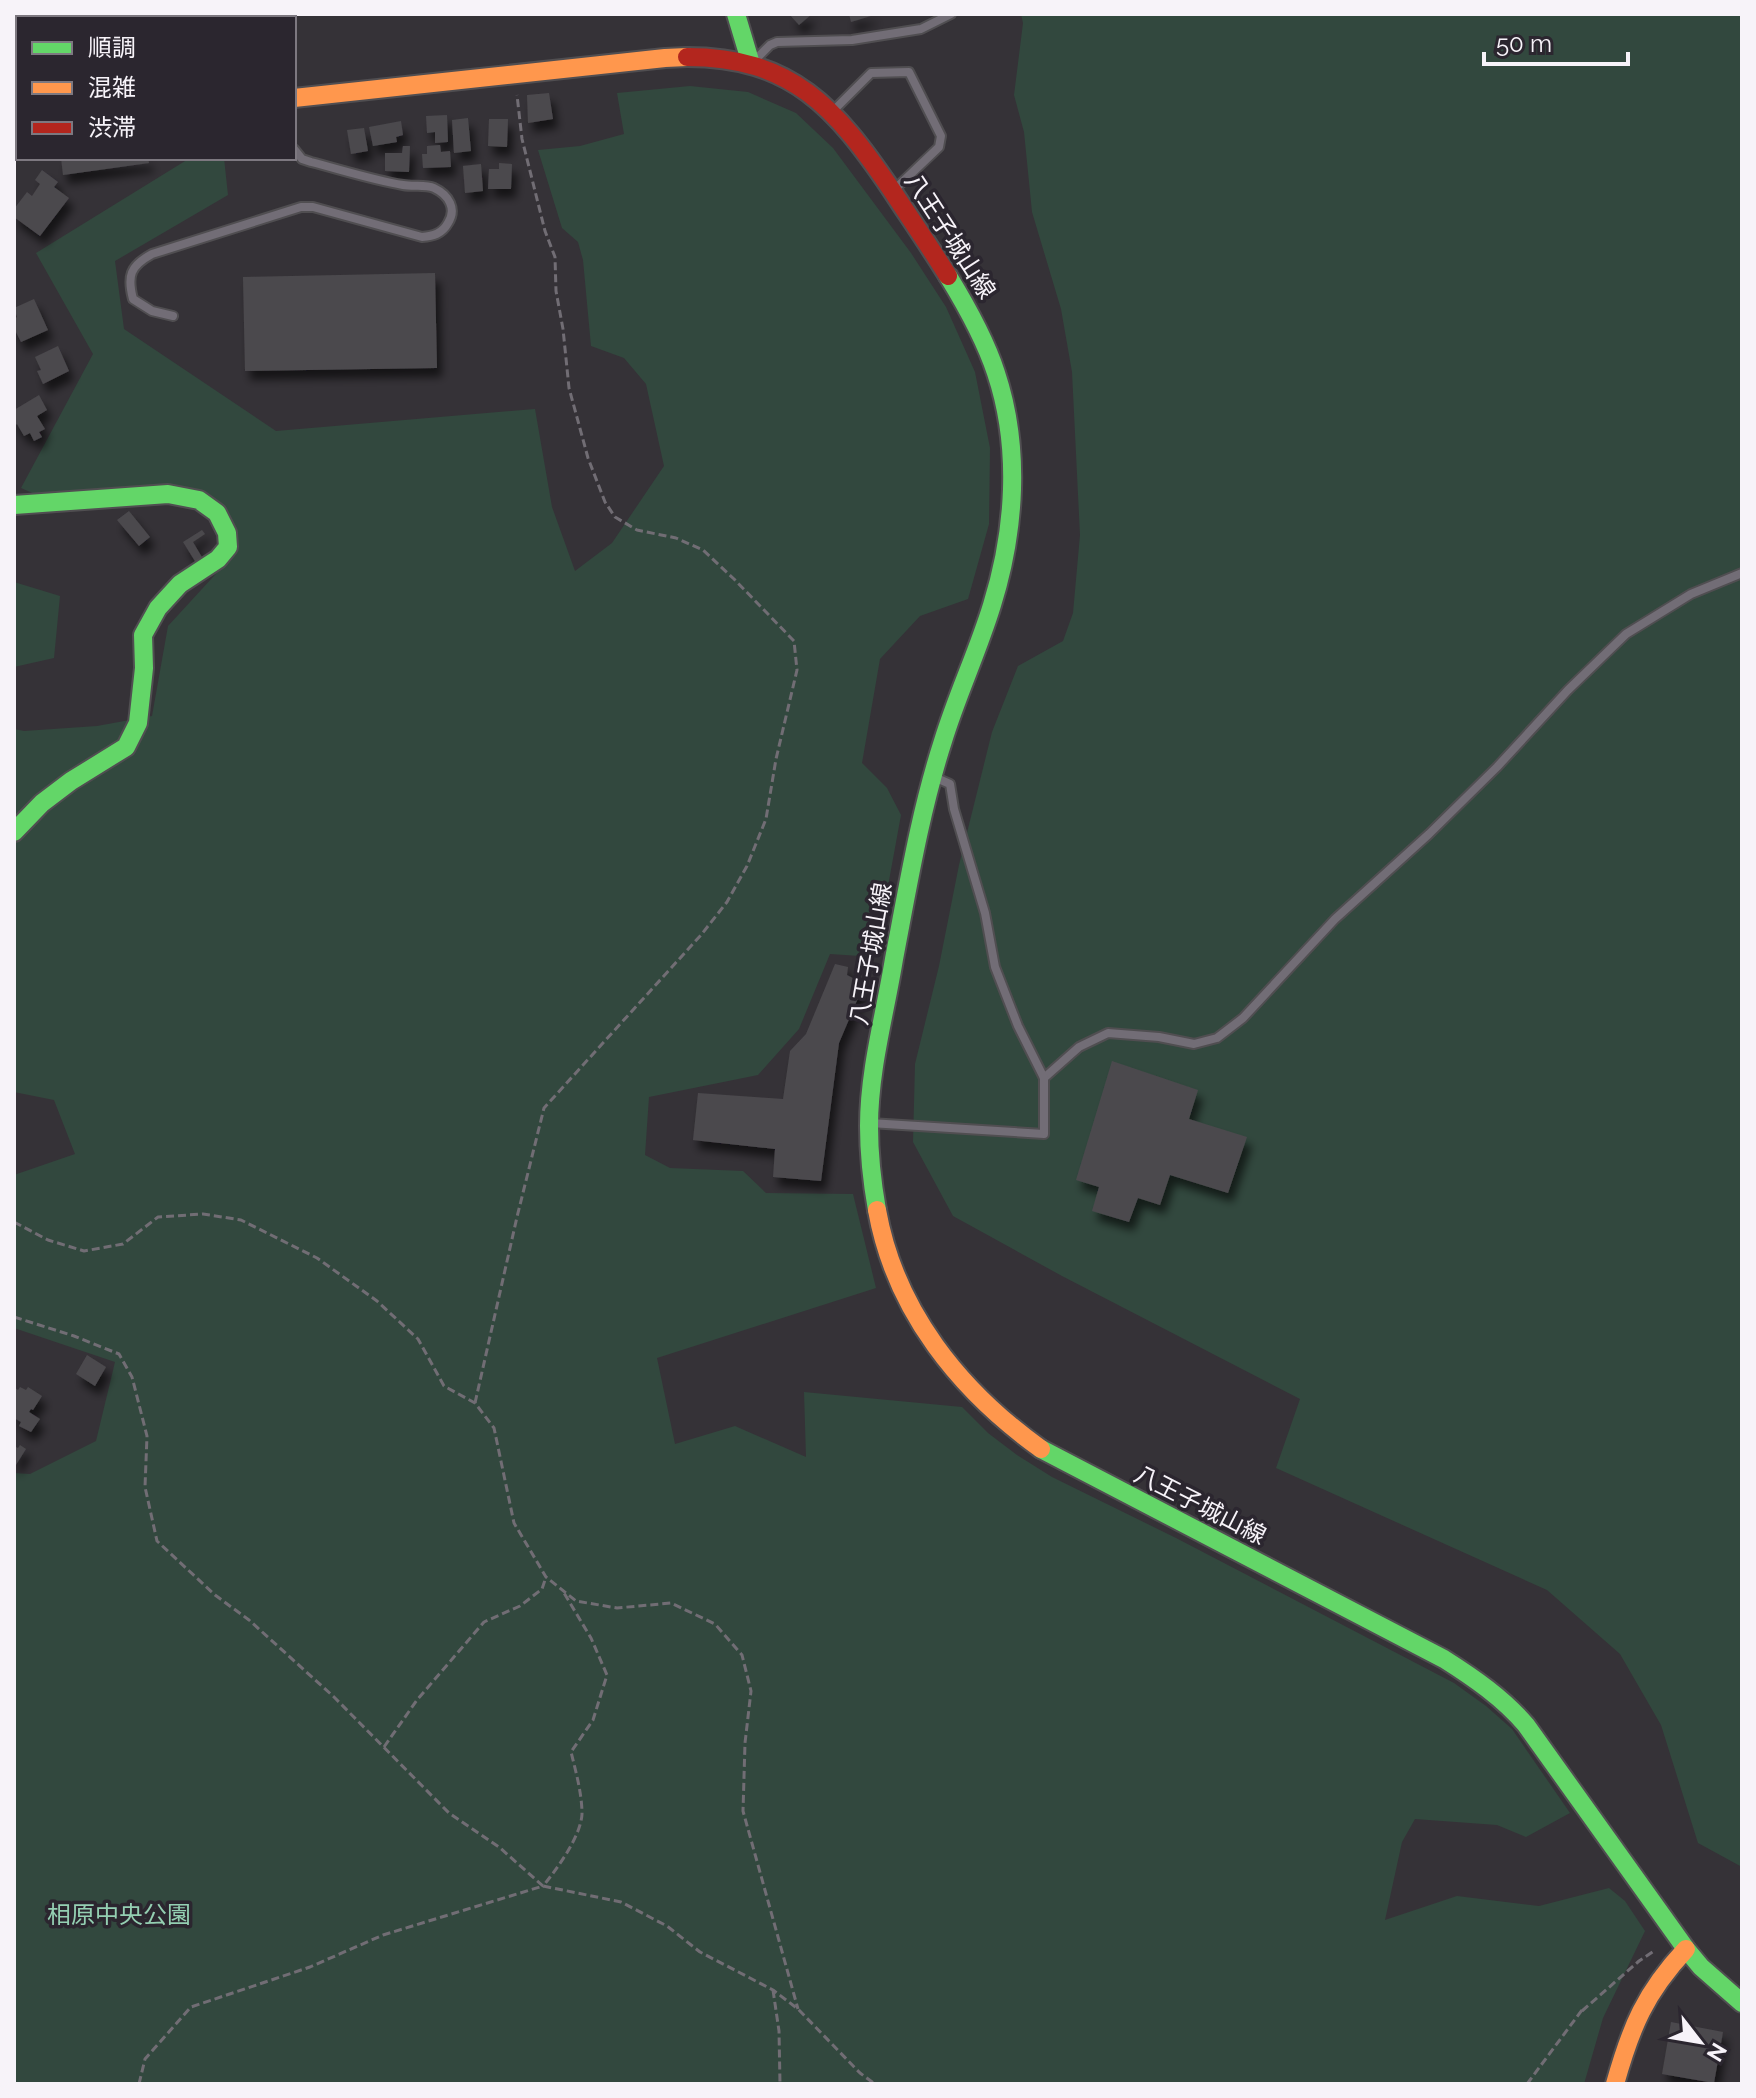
<svg xmlns="http://www.w3.org/2000/svg" width="1756" height="2098" font-family="Raleway,'Noto Sans JP',sans-serif">
	<style>
		.green { fill: #32483e }
		.lines { fill: none; stroke-linecap: round; stroke-linejoin: round }
		.stream { stroke: #061f15; stroke-width: 6 }
		.building { fill: #4b494d; filter: url(#shadow) }
		.lane-casing { stroke: #504e51; stroke-width: 12 }
		.street-casing { stroke: #504e51; stroke-width: 20 }
		.fast-casing { stroke: #504e51; stroke-width: 22 }
		.slow-casing { stroke: #504e51; stroke-width: 22 }
		.jam-casing { stroke: #504e51; stroke-width: 22 }
		.path { stroke: #716d74; stroke-width: 3; stroke-dasharray: 8 4; stroke-linecap: butt }
		.lane { stroke: #726d76; stroke-width: 8 }
		.street { stroke: #726d76; stroke-width: 16 }
		.fast { stroke: #63d668; stroke-width: 18 }
		.slow { stroke: #ff974d; stroke-width: 18 }
		.jam { stroke: #b3261e; stroke-width: 18 }
		.labels { text-anchor: middle; stroke-width: 7; stroke-linejoin: round; paint-order: stroke }
		.street-label { font-size: 24px; fill: #f7f3f9; stroke: #2b262f }
		.park-label { font-size: 24px; fill: #94cfb2; stroke: #2b262f }
	</style>
	<defs>
		<filter id="shadow"><feDropShadow dx="5" dy="9" stdDeviation="4" flood-color="#0009"/></filter>
	</defs>
	<rect width="100%" height="100%" fill="#353237"/>
	<g class="green">
		<polygon points="1021,14 1742,14 1742,1867 1698,1843 1661,1725 1620,1654 1547,1590 1276,1468 1300,1399 1062,1276 953,1216 913,1142 915,1064 939,966 959,865 992,732 1018,666 1063,641 1073,613 1080,535 1072,372 1061,309 1032,212 1024,132 1014,95 1023,23"/>
		<polygon points="690,86 748,92 796,113 833,148 911,253 946,307 975,372 990,448 989,524 968,599 920,616 880,659 862,763 887,788 901,815 875,957 830,954 799,1029 758,1075 649,1097 645,1155 670,1168 743,1171 766,1193 853,1194 876,1288 657,1358 675,1444 735,1426 806,1457 804,1392 962,1407 988,1433 1017,1455 1052,1477 1176,1538 1454,1683 1486,1706 1512,1729 1570,1813 1526,1837 1497,1825 1415,1819 1402,1842 1385,1920 1457,1896 1539,1906 1609,1888 1625,1901 1645,1931 1603,2018 1584,2084 14,2084 14,1473 30,1474 96,1441 115,1362 14,1328 14,1175 75,1154 54,1100 14,1092 14,729 24,731 97,726 152,716 168,626 235,553 184,489 44,498 21,488 93,354 36,253 190,158 224,158 228,195 115,261 124,329 276,431 535,409 552,507 575,571 612,543 664,466 646,384 624,358 591,346 583,260 578,242 562,228 538,150 580,146 624,134 617,93"/>
		<polygon points="14,582 60,596 54,658 14,667"/>
	</g>
	<g class="lines">
		<polyline class="stream" points="14,15 21,14"/>
	</g>
	<g class="building">
		<polygon points="203,14 233,14 234,16 203,18"/>
		<polygon points="789,14 812,14 799,25"/>
		<polygon points="849,14 873,14 874,15 851,22"/>
		<polygon points="14,43 18,43 18,70 14,71"/>
		<polygon points="549,93 553,119 528,123 527,95"/>
		<polygon points="447,115 448,142 435,143 435,132 427,133 426,116"/>
		<polygon points="468,118 471,151 454,153 452,120"/>
		<polygon points="489,119 508,119 507,147 488,146"/>
		<polygon points="401,121 403,135 396,137 397,142 373,146 369,127"/>
		<polygon points="364,128 368,151 351,154 347,130"/>
		<polygon points="440,145 441,152 450,151 451,167 423,168 422,154 427,154 427,146"/>
		<polygon points="403,146 410,146 409,172 385,171 385,153 402,153"/>
		<polygon points="61,158 148,158 149,163 63,175"/>
		<polygon points="499,163 512,164 511,189 488,189 489,169 499,169"/>
		<polygon points="481,164 483,191 465,193 463,166"/>
		<polygon points="42,170 58,182 54,187 69,198 40,236 14,217 14,209 27,192 32,196 40,184 35,180"/>
		<polygon points="435,273 437,368 245,371 243,277"/>
		<polygon points="34,299 48,330 21,342 14,328 14,319 17,317 14,308"/>
		<polygon points="58,346 69,371 43,384 37,371 41,370 35,357"/>
		<polygon points="39,395 47,410 37,416 45,429 39,432 42,437 34,441 30,433 24,436 17,424 14,426 14,410"/>
		<polygon points="129,511 150,537 139,546 117,520"/>
		<polygon points="202,530 205,534 193,542 203,559 198,566 183,542"/>
		<polygon points="835,964 848,967 847,975 864,984 839,1043 821,1181 773,1177 775,1149 693,1140 698,1093 783,1099 790,1051 806,1034"/>
		<polygon points="1112,1061 1198,1090 1189,1119 1247,1137 1228,1193 1170,1175 1160,1205 1138,1198 1129,1222 1092,1211 1099,1187 1076,1180"/>
		<polygon points="87,1355 106,1367 95,1386 76,1374"/>
		<polygon points="14,1387 18,1390 20,1387 26,1390 28,1387 42,1396 33,1410 31,1409 29,1412 40,1419 31,1432 19,1426 21,1422 14,1418"/>
		<polygon points="20,1445 26,1449 14,1468 14,1446 18,1448"/>
		<polygon points="1671,2022 1723,2032 1714,2083 1662,2074"/>
	</g>
	<g class="lines">
		<defs>
			<g id="lane">
				<polyline points="752,63 770,45 777,42 852,40 921,29 951,14"/>
				<polyline points="833,111 871,73 909,72 941,136 939,147 893,191"/>
				<path d="M173,316L152,311L133,299C127,276 130,266 152,254L301,207H313L422,237C433,236 442,234 448,223C457,209 449,195 434,188C425,184 414,187 403,185C373,180 342,170 311,162L302,159L294,149"/>
				<polyline points="1044,1078 1079,1047 1108,1033 1159,1037 1194,1044 1217,1038 1243,1018 1335,919 1429,834 1497,767 1568,690 1626,634 1691,594 1742,573"/>
				<polyline points="870,1123 1044,1134 1044,1078 1018,1026 995,967 985,913 954,809 950,784 934,777"/>
			</g>
			<polyline id="street" points="273,14 274,18"/>
			<g id="fast">
				<polyline points="736,14 751,64"/>
				<polyline points="14,130 18,129"/>
				<polyline points="14,505 168,494 199,500 217,513 227,533 228,547 218,559 180,584 158,608 143,635 144,668 138,723 126,747 71,781 42,803 14,832"/>
				<path d="M877,1210C872,1182 869,1155 869,1126C869,1070 885,1014 894,959C908,886 920,812 943,741C957,695 978,651 992,605C1015,531 1021,448 996,373C985,339 967,307 948,276"/>
				<path d="M1041,1449L1444,1659C1474,1678 1503,1698 1526,1725L1686,1949L1701,1967L1742,2003"/>
			</g>
			<g id="slow">
				<polyline points="294,98 665,58 687,57"/>
				<path d="M877,1210C895,1311 960,1391 1041,1449"/>
				<path d="M1615,2084C1631,2027 1645,1993 1686,1949"/>
			</g>
			<path id="jam" d="M687,57C792,57 836,108 891,189C910,218 930,247 948,276"/>
		</defs>
		<use href="#lane" class="lane-casing"/>
		<use href="#street" class="street-casing"/>
		<use href="#fast" class="fast-casing"/>
		<use href="#slow" class="slow-casing"/>
		<use href="#jam" class="jam-casing"/>
		<g class="path">
			<polyline points="14,1222 48,1240 84,1251 123,1244 158,1217 203,1214 241,1220 317,1258 377,1301 418,1339 444,1386 475,1403 494,1428 514,1523 546,1577 576,1601 617,1608 671,1603 715,1624 742,1655 751,1691 745,1743 743,1811 798,2009"/>
			<path d="M14,1317L74,1336L119,1354L132,1377L147,1436L145,1487L157,1541L215,1595L249,1620L334,1697L449,1813L499,1847L543,1886C557,1869 581,1836 582,1814C582,1794 576,1772 571,1752L593,1720L607,1675L591,1638L564,1593"/>
			<polyline points="475,1403 517,1217 544,1108 701,935 727,902 747,866 766,819 776,759 797,670 794,641 734,579 703,550 676,538 637,530 615,517 605,502 588,458 569,388 563,329 556,291 555,257 545,231 522,139 517,95"/>
			<polyline points="384,1747 417,1700 484,1622 520,1606 542,1589 546,1577"/>
			<polyline points="773,1990 779,2031 780,2084"/>
			<polyline points="1582,2011 1639,1961 1654,1951"/>
			<polyline points="139,2084 145,2059 191,2007 310,1967 383,1935 543,1886 621,1902 667,1926 700,1952 773,1990 798,2009 860,2073 875,2084"/>
			<polyline points="1527,2084 1582,2010"/>
		</g>
		<use href="#lane" class="lane"/>
		<use href="#street" class="street"/>
		<use href="#fast" class="fast"/>
		<use href="#slow" class="slow"/>
		<use href="#jam" class="jam"/>
	</g>
	<g class="labels">
		<g class="street-label">
			<text transform="translate(950 236) rotate(57)" y="8">八王子城山線</text>
			<text transform="translate(871 954) rotate(-80)" y="8">八王子城山線</text>
			<text transform="translate(1200 1505) rotate(27)" y="8">八王子城山線</text>
		</g>
		<g class="park-label">
			<text x="119" y="1923">相原中央公園</text>
		</g>
	</g>
	<rect width="1756" height="2098" fill="none" stroke="#f7f3f9" stroke-width="32"/>
	<rect x="16" y="16" width="280" height="144" fill="#2b262f" stroke="#7d7880" stroke-width="2"/>
	<rect x="32" y="42" width="40" height="12" fill="#63d668" stroke="#7d7880" stroke-width="2"/>
	<text x="88" y="56" font-size="24" fill="#f7f3f9">順調</text>
	<rect x="32" y="82" width="40" height="12" fill="#ff974d" stroke="#7d7880" stroke-width="2"/>
	<text x="88" y="96" font-size="24" fill="#f7f3f9">混雑</text>
	<rect x="32" y="122" width="40" height="12" fill="#b3261e" stroke="#7d7880" stroke-width="2"/>
	<text x="88" y="136" font-size="24" fill="#f7f3f9">渋滞</text>
	<g transform="translate(1700 2042) rotate(121)" stroke="#2b262f" stroke-width="6" paint-order="stroke">
	<path d="M0-6L14 30L0 20L-14 30Z" fill="#f7f3f9"/>
	<text y="-12" font-size="22" font-weight="bold" text-anchor="middle" fill="#f7f3f9">N</text>
	</g>
	<path d="M1484 52v12h144v-12" fill="none" stroke="#f7f3f9" stroke-width="4"/>
	<text x="1496" y="52" font-size="24" fill="#f7f3f9" stroke="#2b262f" stroke-width="6" paint-order="stroke">50 m</text>
</svg>
